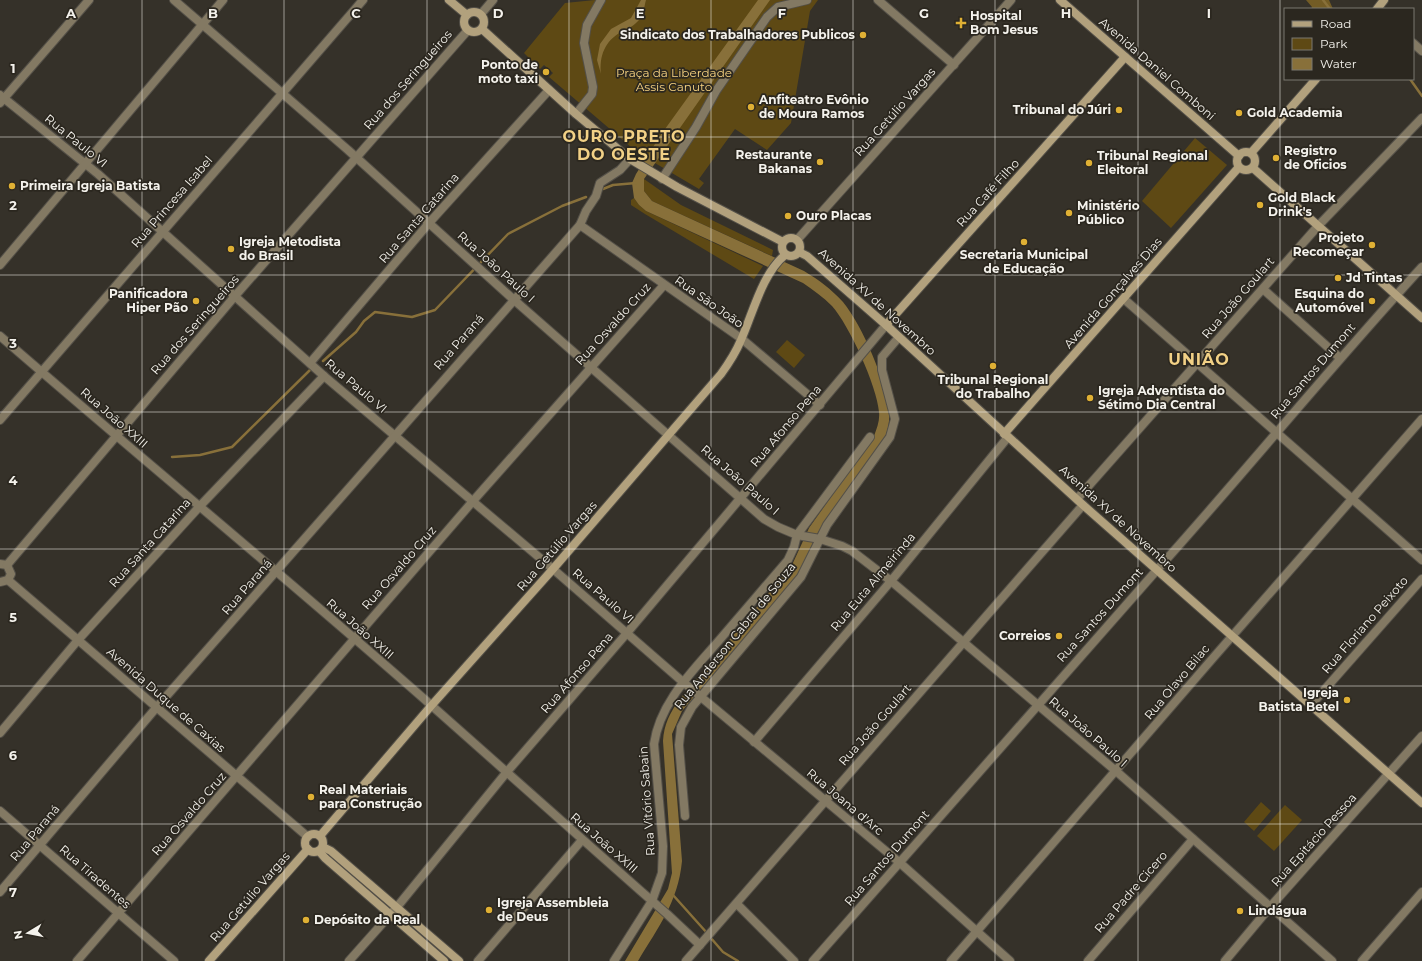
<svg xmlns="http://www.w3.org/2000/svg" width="1422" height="961" font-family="Montserrat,sans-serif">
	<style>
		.green { fill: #5e4914 }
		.forest { fill: #735c25 }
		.water { fill: #88703a }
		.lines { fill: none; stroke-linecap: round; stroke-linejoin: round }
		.stream { stroke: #88703a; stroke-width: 2.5 }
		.street-casing { stroke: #545048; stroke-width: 10 }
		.secondary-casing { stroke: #545048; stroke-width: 10 }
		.street { stroke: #837963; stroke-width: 8 }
		.secondary { stroke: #b2a17d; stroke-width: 8 }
		.grid { fill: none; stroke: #f4f2ec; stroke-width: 1; stroke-opacity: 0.55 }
		.poi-dot { fill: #dfb034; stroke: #2b271f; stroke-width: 1.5 }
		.labels { text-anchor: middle; stroke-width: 3.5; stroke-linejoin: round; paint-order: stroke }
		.poi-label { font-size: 12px; font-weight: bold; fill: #f4f2ec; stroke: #2b271f; text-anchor: start }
		.street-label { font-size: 12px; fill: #f4f2ec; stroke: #2b271f }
		.park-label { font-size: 12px; fill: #f7d381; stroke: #2b271f }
		.district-label { font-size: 16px; font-weight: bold; letter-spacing: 1px; fill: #f2d186; stroke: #2b271f }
		.grid-label { font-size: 13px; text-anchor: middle; font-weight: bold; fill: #f4f2ec; stroke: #2b271f; stroke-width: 3.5; stroke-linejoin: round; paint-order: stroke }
	</style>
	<rect width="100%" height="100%" fill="#353129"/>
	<g class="green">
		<polygon points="595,0 818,0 810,11 791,123 767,150 735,129 699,179 704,183 699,189 638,153 549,77 553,73 544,65 540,69 524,53 565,3"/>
		<polygon points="1195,138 1227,165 1171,228 1142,201"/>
		<polygon points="644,179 681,205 773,250 772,256 652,201 644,191"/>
		<polygon points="634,198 639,205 646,211 763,266 754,279 645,214 631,205 631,200"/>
		<polygon points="787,340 805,355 794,368 776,352"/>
		<polygon points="1261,802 1271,811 1254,831 1244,822"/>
		<polygon points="1285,805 1302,820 1274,851 1257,836"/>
	</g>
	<polygon class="forest" points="1306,0 1329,0 1333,9 1311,9 1312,7"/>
	<g class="water">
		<path d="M641,0H646C644,7 644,14 639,20C634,26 627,29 621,32C605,41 599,56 601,74L597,60L600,44L611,29L631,18Z"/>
		<path d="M758,0H770L644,179V191L652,201L804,271C819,280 831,289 843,302C862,325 887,383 889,412C890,424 887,435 881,445L817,534L800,572L682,711L672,734L682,861C678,902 659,926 638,961H625L668,889L672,873L663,741C664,724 670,713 679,700L792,565L809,528L874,436C877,428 880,420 879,412C877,386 849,325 832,306C823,297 813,290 803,283L646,211L639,205L634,198L632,183L636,174L660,136Z"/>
	</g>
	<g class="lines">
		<g class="stream">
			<polyline points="1323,0 1330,9"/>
			<polyline points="1410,79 1422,96"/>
			<polyline points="603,189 613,185 636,183"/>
			<polyline points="323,361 356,332 364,321 375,312 412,317 435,310 508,234 562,206 586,197"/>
			<polyline points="172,457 200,455 232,447 310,370"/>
			<polyline points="673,895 707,933"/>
			<polyline points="710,937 723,952 738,961"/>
		</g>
		<defs>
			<g id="street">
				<polyline points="174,0 348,150 513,299 764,519 778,527 797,535 820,539 842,546 852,551 891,581 1116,771 1332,961"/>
				<polyline points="878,0 954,65"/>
				<polyline points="481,14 493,0"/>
				<polyline points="1413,43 1422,51"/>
				<polyline points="0,95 98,174 324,376 553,569 683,682 899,862 1010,961"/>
				<polyline points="0,103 89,0"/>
				<polyline points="576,114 592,94 593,87 584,43 587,25 601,0"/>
				<polyline points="662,179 696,127 716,91 767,17 778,7 807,0"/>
				<polyline points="580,225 742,339 820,405"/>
				<polyline points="797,240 1011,0"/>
				<polyline points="0,265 223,0"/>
				<polyline points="1263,289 1340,358"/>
				<polyline points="1124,299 1422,560"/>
				<path d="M0,336C143,460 289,580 431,705C510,775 588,845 667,914L700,945"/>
				<polyline points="310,363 429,223 549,90"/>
				<polyline points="0,420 363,0"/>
				<polyline points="1077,499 1318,226 1422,118"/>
				<polyline points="0,564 7,565 11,574 8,580 0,582"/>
				<polyline points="7,565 235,296 468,30"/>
				<polyline points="8,580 308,837"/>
				<polyline points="1311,705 1422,579"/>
				<polyline points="0,733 78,640 200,506 324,376"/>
				<polyline points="754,742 891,581 1008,437"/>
				<polyline points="0,811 174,961"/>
				<polyline points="685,816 679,745 681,727 692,707 801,577 827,525 890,437 895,419 882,370 882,357 899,337"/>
				<polyline points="0,892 156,708 580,225 586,211 596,196 600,183 620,170 630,159"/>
				<polyline points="737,904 794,961"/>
				<polyline points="77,961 473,501 664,285"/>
				<polyline points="349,961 397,907 506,773 627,633 886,325"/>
				<polyline points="478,961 582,840"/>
				<path d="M614,961L652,901L662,873L663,846L654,744C660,701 695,669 722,637C744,611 766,586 788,560L794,547L797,535L870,437"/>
				<polyline points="686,961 1083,505"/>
				<path d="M813,961C927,830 1041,700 1156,571C1246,471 1331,366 1422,267"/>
				<polyline points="951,961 1213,658 1422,419"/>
				<polyline points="1088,961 1193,839"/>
				<polyline points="1225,961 1271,906 1422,736"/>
				<polyline points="1362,961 1422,892"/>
			</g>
			<g id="secondary">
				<polyline points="449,0 467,15"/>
				<polyline points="1060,0 1239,156"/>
				<polyline points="1377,9 1384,0"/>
				<circle cx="474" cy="22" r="10"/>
				<polyline points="482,29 576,114 630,159 677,187 783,242"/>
				<circle cx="1246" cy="161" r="9"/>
				<polyline points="1251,153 1316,79"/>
				<polyline points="1253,168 1422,318"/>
				<circle cx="791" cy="247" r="9"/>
				<polyline points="799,252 807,256 886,325 1083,505 1422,803"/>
				<polyline points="886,325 1125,57"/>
				<polyline points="1004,434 1239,167"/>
				<circle cx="314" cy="843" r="9"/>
				<path d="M320,836L431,706L553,569L721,374C729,363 736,352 741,340C753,313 762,274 785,255"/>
				<polyline points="323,847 331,851 459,961"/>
				<polyline points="319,851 325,858 444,961"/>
				<polyline points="209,961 308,849"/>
			</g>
		</defs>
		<use href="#street" class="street-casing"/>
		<use href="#secondary" class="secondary-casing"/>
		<use href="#street" class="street"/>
		<use href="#secondary" class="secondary"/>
	</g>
	<path class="grid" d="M142,0V961M284,0V961M427,0V961M569,0V961M711,0V961M853,0V961M995,0V961M1138,0V961M1280,0V961M0,137H1422M0,275H1422M0,412H1422M0,549H1422M0,686H1422M0,824H1422"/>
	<g class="poi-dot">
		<path d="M959 17h4v4h4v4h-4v4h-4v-4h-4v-4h4z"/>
		<circle cx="863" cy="35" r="4"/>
		<circle cx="546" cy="72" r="4"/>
		<circle cx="751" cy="107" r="4"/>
		<circle cx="1119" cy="110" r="4"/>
		<circle cx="1239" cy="113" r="4"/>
		<circle cx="1276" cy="158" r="4"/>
		<circle cx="820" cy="162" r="4"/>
		<circle cx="1089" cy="163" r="4"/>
		<circle cx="12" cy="186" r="4"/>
		<circle cx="1260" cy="205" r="4"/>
		<circle cx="1069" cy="213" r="4"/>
		<circle cx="788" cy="216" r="4"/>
		<circle cx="1024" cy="242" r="4"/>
		<circle cx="1372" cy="245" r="4"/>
		<circle cx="231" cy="249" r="4"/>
		<circle cx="1338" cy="278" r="4"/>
		<circle cx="196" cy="301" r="4"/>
		<circle cx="1372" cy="301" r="4"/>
		<circle cx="993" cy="366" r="4"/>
		<circle cx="1090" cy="398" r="4"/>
		<circle cx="1059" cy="636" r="4"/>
		<circle cx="1347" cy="700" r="4"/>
		<circle cx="311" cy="797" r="4"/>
		<circle cx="489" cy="910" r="4"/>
		<circle cx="1240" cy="911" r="4"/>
		<circle cx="306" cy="920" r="4"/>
	</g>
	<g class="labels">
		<g class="poi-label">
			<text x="970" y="20">Hospital<tspan x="970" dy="14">Bom Jesus</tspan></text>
			<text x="855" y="39" text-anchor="end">Sindicato dos Trabalhadores Publicos</text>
			<text x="538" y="69" text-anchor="end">Ponto de<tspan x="538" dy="14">moto taxi</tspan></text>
			<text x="759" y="104">Anfiteatro Evônio<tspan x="759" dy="14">de Moura Ramos</tspan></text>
			<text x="1111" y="114" text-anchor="end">Tribunal do Júri</text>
			<text x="1247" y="117">Gold Academia</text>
			<text x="1284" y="155">Registro<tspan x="1284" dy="14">de Oficios</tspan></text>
			<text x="812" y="159" text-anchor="end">Restaurante<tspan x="812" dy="14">Bakanas</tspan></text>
			<text x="1097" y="160">Tribunal Regional<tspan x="1097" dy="14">Eleitoral</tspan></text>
			<text x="20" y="190">Primeira Igreja Batista</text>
			<text x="1268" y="202">Gold Black<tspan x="1268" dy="14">Drink's</tspan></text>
			<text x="1077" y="210">Ministério<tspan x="1077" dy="14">Público</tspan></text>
			<text x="796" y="220">Ouro Placas</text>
			<text x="1364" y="242" text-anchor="end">Projeto<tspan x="1364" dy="14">Recomeçar</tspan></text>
			<text x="239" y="246">Igreja Metodista<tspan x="239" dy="14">do Brasil</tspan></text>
			<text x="1024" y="259" text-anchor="middle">Secretaria Municipal<tspan x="1024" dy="14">de Educação</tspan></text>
			<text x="1346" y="282">Jd Tintas</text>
			<text x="188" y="298" text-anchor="end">Panificadora<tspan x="188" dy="14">Hiper Pão</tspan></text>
			<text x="1364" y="298" text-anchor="end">Esquina do<tspan x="1364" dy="14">Automóvel</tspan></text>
			<text x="993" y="384" text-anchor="middle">Tribunal Regional<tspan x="993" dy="14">do Trabalho</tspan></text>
			<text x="1098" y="395">Igreja Adventista do<tspan x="1098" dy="14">Sétimo Dia Central</tspan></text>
			<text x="1051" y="640" text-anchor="end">Correios</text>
			<text x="1339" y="697" text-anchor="end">Igreja<tspan x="1339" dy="14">Batista Betel</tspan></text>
			<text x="319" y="794">Real Materiais<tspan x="319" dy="14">para Construção</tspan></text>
			<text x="497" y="907">Igreja Assembleia<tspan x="497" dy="14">de Deus</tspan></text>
			<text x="1248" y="915">Lindágua</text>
			<text x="314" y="924">Depósito da Real</text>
		</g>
		<g class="street-label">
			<text transform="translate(1157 69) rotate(41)" y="4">Avenida Daniel Comboni</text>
			<text transform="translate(408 80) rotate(-49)" y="4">Rua dos Seringueiros</text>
			<text transform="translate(895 112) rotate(-48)" y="4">Rua Getúlio Vargas</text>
			<text transform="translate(76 141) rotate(39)" y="4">Rua Paulo VI</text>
			<text transform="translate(988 193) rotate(-48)" y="4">Rua Café Filho</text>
			<text transform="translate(172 202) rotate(-49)" y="4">Rua Princesa Isabel</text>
			<text transform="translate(419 218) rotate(-49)" y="4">Rua Santa Catarina</text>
			<text transform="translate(496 267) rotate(42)" y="4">Rua João Paulo I</text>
			<text transform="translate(1113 293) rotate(-49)" y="4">Avenida Gonçalves Dias</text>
			<text transform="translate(1238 298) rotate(-49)" y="4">Rua João Goulart</text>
			<text transform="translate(709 302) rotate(35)" y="4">Rua São João</text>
			<text transform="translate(877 302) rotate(42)" y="4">Avenida XV de Novembro</text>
			<text transform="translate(613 324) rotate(-48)" y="4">Rua Osvaldo Cruz</text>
			<text transform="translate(195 325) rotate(-49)" y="4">Rua dos Seringueiros</text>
			<text transform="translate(459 342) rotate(-49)" y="4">Rua Paraná</text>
			<text transform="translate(1313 371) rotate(-49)" y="4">Rua Santos Dumont</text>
			<text transform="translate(356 386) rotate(40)" y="4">Rua Paulo VI</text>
			<text transform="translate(114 418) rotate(41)" y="4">Rua João XXIII</text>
			<text transform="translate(786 426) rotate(-50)" y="4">Rua Afonso Pena</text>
			<text transform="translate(740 480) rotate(41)" y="4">Rua João Paulo I</text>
			<text transform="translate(1118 519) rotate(42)" y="4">Avenida XV de Novembro</text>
			<text transform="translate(150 543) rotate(-48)" y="4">Rua Santa Catarina</text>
			<text transform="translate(557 546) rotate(-49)" y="4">Rua Getúlio Vargas</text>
			<text transform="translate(399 568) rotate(-49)" y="4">Rua Osvaldo Cruz</text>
			<text transform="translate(873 582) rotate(-50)" y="4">Rua Euta Almeirinda</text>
			<text transform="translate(247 587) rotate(-49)" y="4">Rua Paraná</text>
			<text transform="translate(603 596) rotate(41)" y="4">Rua Paulo VI</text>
			<text transform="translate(1100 615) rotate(-48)" y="4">Rua Santos Dumont</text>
			<text transform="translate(1365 625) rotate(-49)" y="4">Rua Floriano Peixoto</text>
			<text transform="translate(360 629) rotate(41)" y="4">Rua João XXIII</text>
			<text transform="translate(735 636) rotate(-51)" y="4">Rua Anderson Cabral de Souza</text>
			<text transform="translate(577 673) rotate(-49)" y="4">Rua Afonso Pena</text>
			<text transform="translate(1177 682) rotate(-50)" y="4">Rua Olavo Bilac</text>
			<text transform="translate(166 700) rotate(41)" y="4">Avenida Duque de Caxias</text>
			<text transform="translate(875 725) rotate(-49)" y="4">Rua João Goulart</text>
			<text transform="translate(1088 732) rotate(41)" y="4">Rua João Paulo I</text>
			<text transform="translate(647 801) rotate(-94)" y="4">Rua Vitório Sabain</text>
			<text transform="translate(845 802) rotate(40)" y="4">Rua Joana d'Arc</text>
			<text transform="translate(189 814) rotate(-49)" y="4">Rua Osvaldo Cruz</text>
			<text transform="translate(35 833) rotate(-50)" y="4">Rua Paraná</text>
			<text transform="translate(1314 840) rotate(-48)" y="4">Rua Epitácio Pessoa</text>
			<text transform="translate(604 843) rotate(41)" y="4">Rua João XXIII</text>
			<text transform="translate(887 858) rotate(-49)" y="4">Rua Santos Dumont</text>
			<text transform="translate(95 877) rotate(41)" y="4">Rua Tiradentes</text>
			<text transform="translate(1131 892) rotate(-49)" y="4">Rua Padre Cicero</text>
			<text transform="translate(250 897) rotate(-49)" y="4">Rua Getúlio Vargas</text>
		</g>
		<g class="park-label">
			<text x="674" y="77">Praça da Liberdade<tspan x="674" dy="14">Assis Canuto</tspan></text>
		</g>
		<g class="district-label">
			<text x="624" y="142">OURO PRETO<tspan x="624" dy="18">DO OESTE</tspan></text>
			<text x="1199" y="365">UNIÃO</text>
		</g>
	</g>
	<g class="grid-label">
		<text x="71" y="18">A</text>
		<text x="213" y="18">B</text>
		<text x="356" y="18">C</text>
		<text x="498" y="18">D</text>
		<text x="640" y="18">E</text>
		<text x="782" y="18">F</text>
		<text x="924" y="18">G</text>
		<text x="1066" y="18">H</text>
		<text x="1209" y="18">I</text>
		<text x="13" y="73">1</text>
		<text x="13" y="210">2</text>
		<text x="13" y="348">3</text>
		<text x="13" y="485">4</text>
		<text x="13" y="622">5</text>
		<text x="13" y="760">6</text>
		<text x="13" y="897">7</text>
	</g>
	<rect x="1284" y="8" width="130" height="72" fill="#2b271f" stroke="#7b7871"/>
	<rect x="1292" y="21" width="20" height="6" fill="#b2a17d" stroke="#7b7871"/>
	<text x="1320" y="28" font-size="12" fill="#f4f2ec">Road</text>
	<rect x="1292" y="38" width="20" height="12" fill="#5e4914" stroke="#7b7871"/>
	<text x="1320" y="48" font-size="12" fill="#f4f2ec">Park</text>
	<rect x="1292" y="58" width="20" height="12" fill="#88703a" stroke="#7b7871"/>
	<text x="1320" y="68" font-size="12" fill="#f4f2ec">Water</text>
	<g transform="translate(28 933) rotate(260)" stroke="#2b271f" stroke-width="3" paint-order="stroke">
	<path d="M0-3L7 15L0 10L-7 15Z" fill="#f4f2ec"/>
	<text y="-6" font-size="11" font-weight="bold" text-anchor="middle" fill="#f4f2ec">N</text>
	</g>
</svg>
